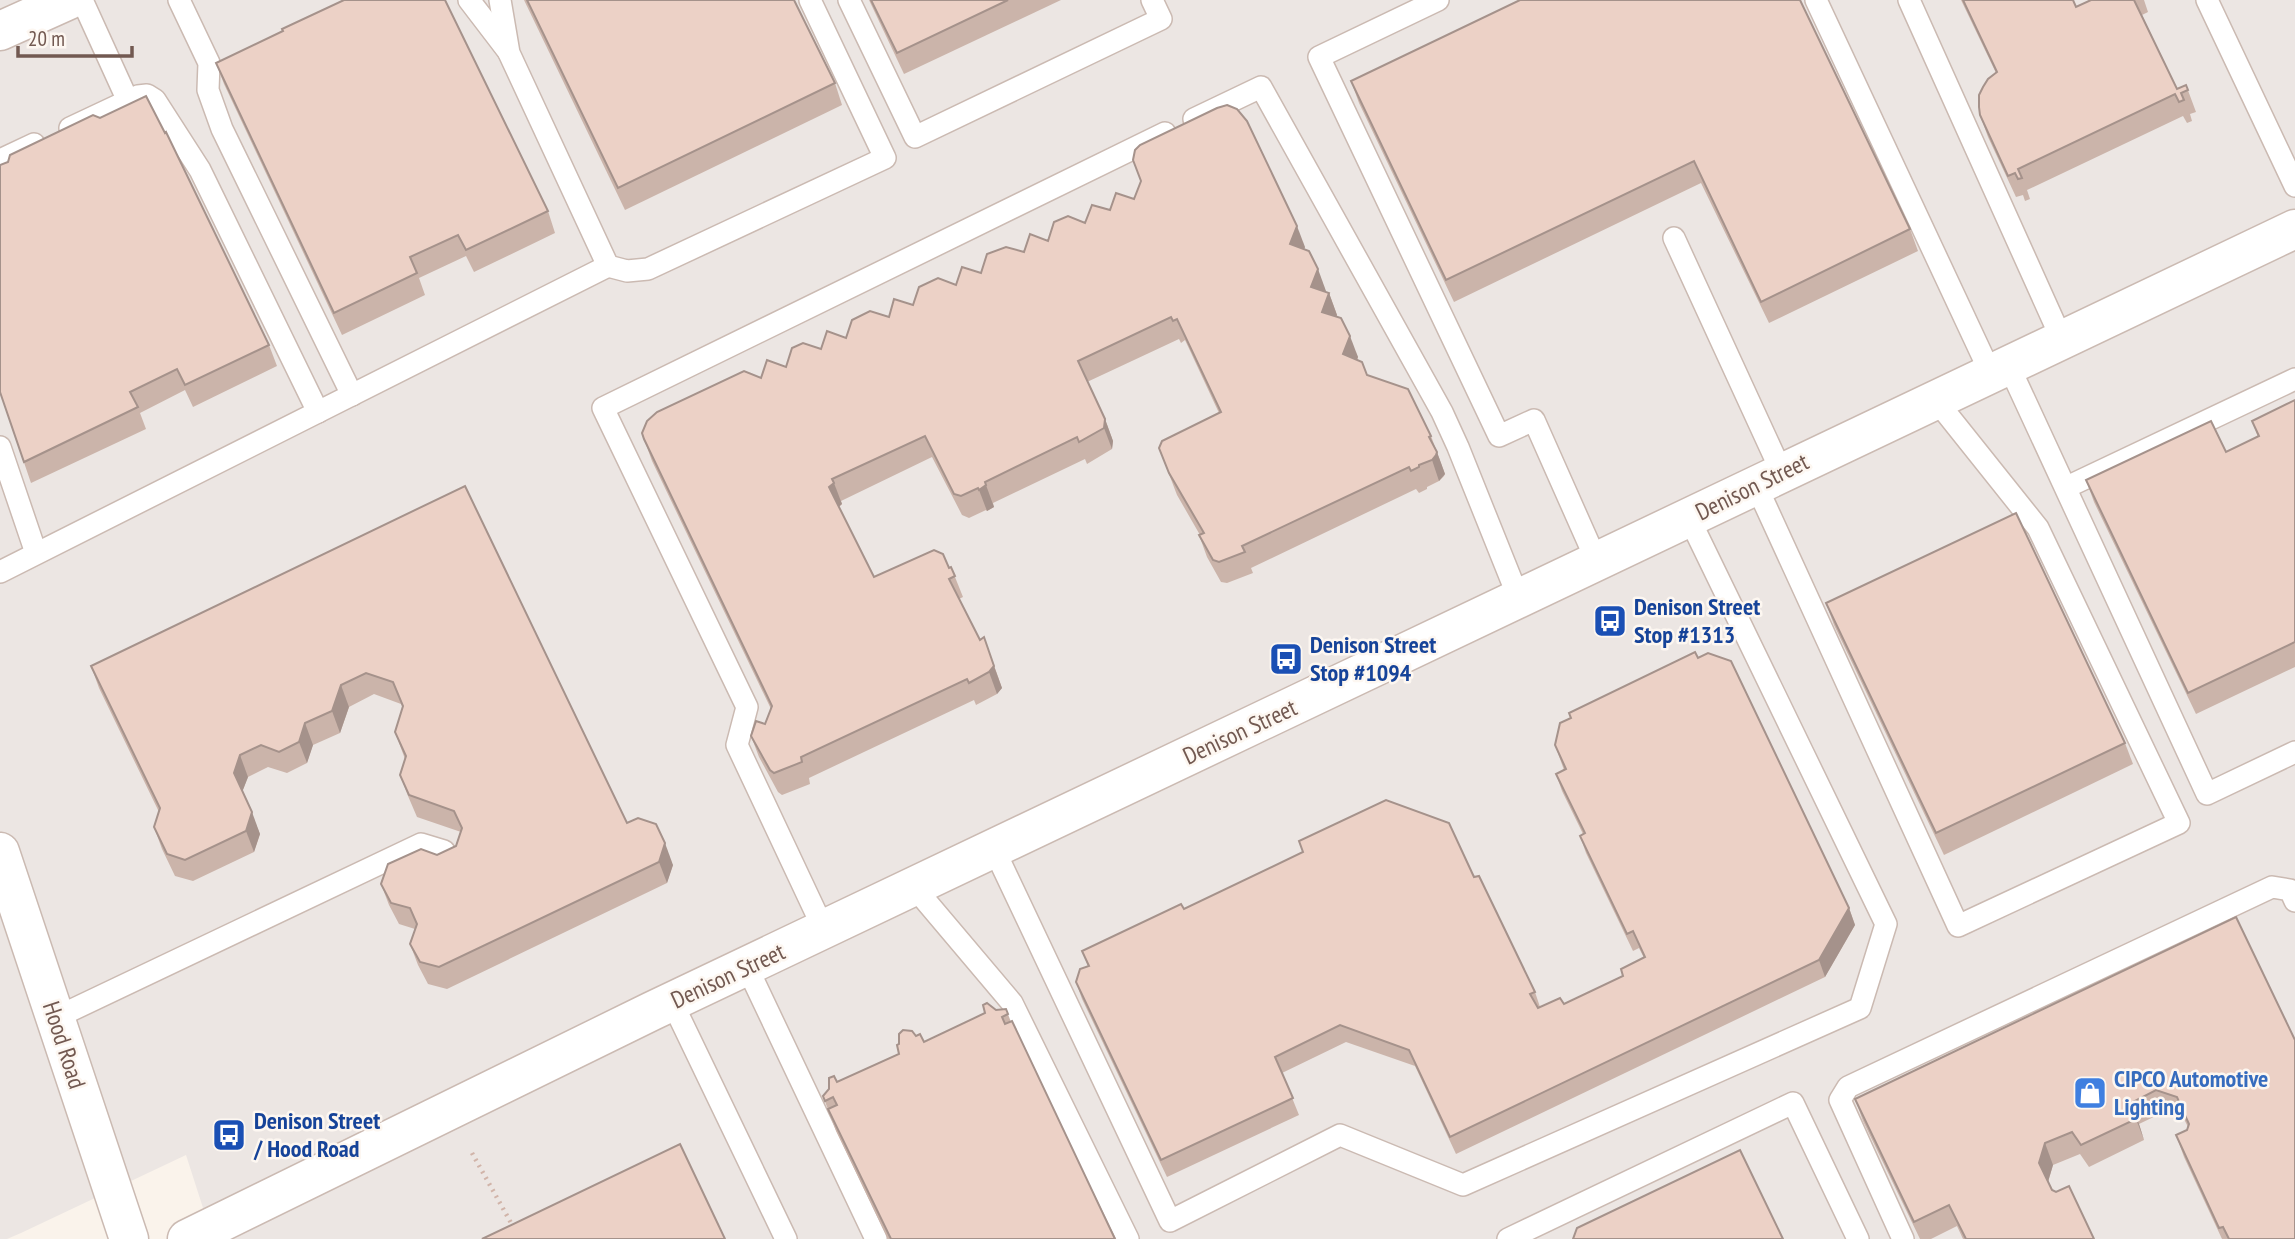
<svg xmlns="http://www.w3.org/2000/svg" width="2295" height="1239" font-family="'PT Sans Narrow',sans-serif">
	<style>
		.industrial { fill: #ece6e3 }
		.lines { fill: none; stroke-linecap: round; stroke-linejoin: round }
		.service-casing { stroke: #cbbab2; stroke-width: 24 }
		.minor-casing { stroke: #cbbab2; stroke-width: 41 }
		.tertiary-casing { stroke: #cbbab2; stroke-width: 41 }
		.path { stroke: #d1b4a9; stroke-width: 4.5; stroke-dasharray: 2 5; stroke-linecap: butt }
		.service { stroke: #fff; stroke-width: 21 }
		.minor { stroke: #fff; stroke-width: 38 }
		.tertiary { stroke: #fff; stroke-width: 38 }
		.wall { fill: #cbb4aa }
		.shaded-wall { fill: #a5928b }
		.building { fill: #ecd1c6; stroke: #a5928b; stroke-width: 2 }
		.labels { text-anchor: middle; stroke-width: 5; stroke-linejoin: round; paint-order: stroke }
		.street-label { font-size: 24px; fill: #725951; stroke: #fdf7f1 }
		.transit-label { font-size: 24px; font-weight: bold; fill: #164399; stroke: #fdf7f1; text-anchor: start }
		.shop-label { font-size: 24px; font-weight: bold; fill: #366cbe; stroke: #fdf7f1; text-anchor: start }
	</style>
	<rect width="100%" height="100%" fill="#faf3eb"/>
	<polygon class="industrial" points="0,0 2295,0 2295,1239 213,1239 186,1155 21,1233 7,1239 0,1239"/>
	<g class="lines">
		<defs>
			<g id="service">
				<polyline points="82,0 128,101"/>
				<polyline points="179,0 209,63 208,90 222,129 352,395"/>
				<polyline points="469,0 508,51"/>
				<polyline points="500,0 509,53 608,266 627,271 648,269 885,158 810,0"/>
				<polyline points="849,0 915,137 1161,19 1152,0"/>
				<polyline points="1438,0 1319,57 1499,436 1534,420 1597,562"/>
				<polyline points="1816,0 1990,372"/>
				<polyline points="1909,0 2062,340"/>
				<polyline points="2207,0 2295,186"/>
				<polyline points="1194,119 1261,87 1442,412 1458,447 1519,599"/>
				<polyline points="70,128 138,96 147,95 155,100 200,170 318,412"/>
				<polyline points="0,160 34,144"/>
				<polyline points="1674,238 1782,473"/>
				<polyline points="2008,364 2207,794 2295,752"/>
				<polyline points="0,447 36,553"/>
				<polyline points="1756,485 1958,926 2179,823 2038,528 1935,399"/>
				<polyline points="2067,487 2295,379"/>
				<polyline points="0,572 608,266"/>
				<polyline points="994,849 1170,1221 1340,1135 1463,1185 1860,1008 1886,924 1689,518"/>
				<polyline points="914,887 1012,1003 1128,1239"/>
				<polyline points="824,930 737,745 747,707 603,408 1165,133"/>
				<polyline points="747,967 876,1239"/>
				<polyline points="672,1002 786,1239"/>
				<polyline points="55,1018 421,844 444,851"/>
				<polyline points="1508,1239 1793,1103 1858,1239"/>
				<polyline points="1903,1239 1840,1100 1848,1087 2272,887 2290,890 2295,901"/>
			</g>
			<g id="minor">
				<polyline points="0,31 69,0"/>
				<polyline points="0,852 129,1239"/>
			</g>
			<polyline id="tertiary" points="187,1239 652,1011 2295,229"/>
		</defs>
		<use href="#service" class="service-casing"/>
		<use href="#minor" class="minor-casing"/>
		<use href="#tertiary" class="tertiary-casing"/>
		<polyline class="path" points="472,1153 515,1230"/>
		<use href="#service" class="service"/>
		<use href="#minor" class="minor"/>
		<use href="#tertiary" class="tertiary"/>
	</g>
	<g class="wall">
		<polygon points="524,0 794,0 835,83 842,105 625,210"/>
		<polygon points="869,0 1061,0 904,74"/>
		<polygon points="1520,0 1910,229 1918,251 1769,323 1701,183 1454,302 1359,103 1351,81"/>
		<polygon points="1961,0 2073,0 2076,7 2091,0 2144,0 2148,12 2142,15 2177,89 2186,85 2196,112 2190,114 2192,121 2187,123 2183,116 2027,190 2030,199 2025,201 2023,195 2016,197 1988,137 1980,115 1996,73"/>
		<polygon points="216,63 548,211 555,233 474,272 466,256 419,278 425,295 342,335 224,84"/>
		<polygon points="1134,199 1305,247 1304,249 1325,292 1329,293 1337,315 1336,316 1358,357 1357,360 1367,375 1431,436 1445,474 1444,476 1439,481 1427,487 1427,489 1419,493 1416,489 1251,568 1253,573 1227,583 1221,582 1207,557 1199,535 1200,535 1177,495 1159,448 1219,413 1185,340 1181,343 1179,339 1087,382 1105,419 1113,441 1112,449 1087,464 1085,459 993,503 994,507 987,511 986,510 969,518 962,515 932,457 841,501 842,504 839,507 874,577 951,567 963,597 959,599 980,640 984,637 1002,688 997,694 976,705 974,700 809,778 810,784 782,795 778,792 759,757 751,736 765,724 771,709 652,461 644,439 761,378"/>
		<polygon points="269,345 277,366 193,407 185,390 140,413 146,429 31,483 0,392"/>
		<polygon points="2295,400 2295,667 2196,714 2094,502 2086,480 2226,452 2258,437 2252,421"/>
		<polygon points="465,486 627,823 673,865 667,883 447,989 428,984 418,965 410,944 415,929 399,924 389,905 381,884 456,846 461,832 417,817 408,796 400,775 405,759 395,732 403,708 401,704 374,694 349,707 340,733 313,745 307,763 287,773 268,767 248,777 242,792 260,834 254,852 193,881 175,876 162,849 154,827 159,812 99,688 91,666"/>
		<polygon points="1826,603 2125,743 2133,764 1944,855 1834,625"/>
		<polygon points="1569,713 1849,908 1855,925 1825,977 1456,1154 1415,1066 1346,1042 1282,1073 1299,1115 1167,1177 1082,999 1076,982 1088,966 1082,951 1184,909 1474,877 1535,992 1540,1007 1564,1004 1623,976 1644,958 1639,948 1633,951 1586,853 1580,836 1583,834 1562,791 1556,774 1564,770 1555,745 1570,718"/>
		<polygon points="2236,917 2295,1239 2222,1239 2184,1157 2176,1135 2187,1130 2188,1127 2184,1119 2164,1112 2139,1124 2144,1140 2089,1167 2080,1154 2053,1165 2048,1182 2052,1190 2094,1239 1963,1239 1957,1226 1931,1239 1920,1239 1863,1121 1855,1099"/>
		<polygon points="1006,1009 1011,1022 1115,1239 888,1239 836,1131 823,1096 837,1082 924,1042 996,1010"/>
	</g>
	<g class="shaded-wall">
		<polygon points="1297,226 1305,247 1298,266 1290,244"/>
		<polygon points="1318,269 1326,291 1318,309 1311,287"/>
		<polygon points="1329,293 1337,315 1330,333 1322,312"/>
		<polygon points="1350,336 1358,357 1351,376 1343,354"/>
		<polygon points="1105,419 1113,441 1112,449 1104,428"/>
		<polygon points="1437,452 1445,474 1439,481 1432,460"/>
		<polygon points="834,483 842,504 837,508 829,487"/>
		<polygon points="986,485 994,507 987,511 979,490"/>
		<polygon points="994,666 1002,688 997,694 989,672"/>
		<polygon points="341,685 349,707 340,733 332,711"/>
		<polygon points="305,723 313,745 307,763 299,742"/>
		<polygon points="240,755 248,777 241,795 234,773"/>
		<polygon points="252,812 260,834 254,852 246,831"/>
		<polygon points="665,843 673,865 667,883 659,862"/>
		<polygon points="1849,908 1855,925 1825,977 1819,960"/>
		<polygon points="2131,1103 2139,1124 2144,1140 2136,1119"/>
		<polygon points="2045,1143 2053,1165 2047,1185 2039,1163"/>
	</g>
	<g class="building">
		<polygon points="344,0 445,0 548,211 466,250 458,235 410,257 417,273 334,313 216,63 283,31 282,29"/>
		<polygon points="527,0 794,0 835,83 618,188"/>
		<polygon points="871,0 1008,0 897,53"/>
		<polygon points="1520,0 1800,0 1910,229 1761,302 1694,161 1446,280 1351,81"/>
		<polygon points="1963,0 2073,0 2076,7 2091,0 2134,0 2177,89 2186,85 2188,90 2181,93 2184,100 2179,102 2175,94 2018,169 2022,178 2018,179 2015,173 2008,176 1980,115 1979,107 1979,95 1983,87 1988,79 1997,72"/>
		<polygon points="146,96 165,133 166,132 269,345 185,385 177,369 130,392 138,407 24,462 0,392 0,165 8,162 10,155 93,115 100,118"/>
		<polygon points="1227,105 1237,109 1247,121 1297,226 1290,244 1309,251 1318,269 1311,287 1329,293 1322,312 1341,318 1350,336 1343,354 1362,362 1367,375 1408,389 1431,436 1429,437 1437,452 1436,455 1432,460 1419,465 1419,467 1411,471 1409,467 1242,546 1245,552 1219,562 1213,560 1199,535 1204,533 1169,473 1159,448 1162,441 1221,412 1177,319 1173,321 1171,317 1078,361 1105,419 1104,428 1079,442 1077,437 985,482 986,485 979,490 978,488 961,496 954,494 925,436 832,479 834,483 829,487 874,577 934,550 943,554 949,568 951,567 955,576 949,579 980,640 984,637 994,666 989,672 969,683 967,679 801,757 802,762 774,773 770,770 751,736 756,721 765,724 772,706 644,439 642,433 647,421 657,412 744,371 761,378 767,360 786,367 792,348 803,343 821,349 827,331 846,338 852,320 870,311 889,317 894,299 913,305 919,287 938,278 956,285 962,267 981,273 987,254 1006,247 1024,252 1030,234 1048,241 1054,222 1068,216 1085,223 1092,205 1110,210 1116,193 1134,199 1141,181 1133,160 1135,150 1140,145 1217,108"/>
		<polygon points="2295,400 2295,642 2188,693 2086,480 2211,421 2226,452 2259,436 2252,421"/>
		<polygon points="465,486 627,823 638,818 656,824 665,843 659,862 439,967 420,962 410,944 417,924 410,908 391,903 381,884 388,864 421,849 437,855 456,846 462,828 454,811 409,795 400,775 406,756 395,732 403,706 393,682 366,673 341,685 332,711 305,723 299,742 279,752 261,745 240,755 234,773 252,812 246,831 185,860 167,854 154,827 160,808 91,666"/>
		<polygon points="2016,513 2125,743 1936,833 1826,603"/>
		<polygon points="1695,652 1698,658 1708,653 1731,661 1849,908 1819,960 1450,1137 1409,1050 1340,1025 1275,1057 1293,1098 1161,1160 1076,982 1080,969 1089,966 1082,951 1181,904 1184,909 1303,852 1299,841 1386,800 1449,823 1474,877 1479,876 1535,992 1530,994 1538,1008 1560,998 1564,1004 1623,976 1621,969 1645,957 1633,931 1627,934 1580,836 1585,833 1556,774 1566,769 1555,745 1560,723 1571,718 1569,713"/>
		<polygon points="2236,917 2295,1040 2295,1239 2229,1239 2223,1227 2219,1228 2176,1135 2187,1130 2189,1124 2177,1097 2156,1090 2131,1103 2136,1119 2081,1145 2072,1132 2045,1143 2039,1163 2052,1190 2056,1192 2069,1186 2094,1239 1966,1239 1949,1205 1914,1222 1855,1099"/>
		<polygon points="987,1003 996,1010 1006,1009 1008,1014 1002,1017 1005,1024 1012,1021 1115,1239 891,1239 828,1109 837,1105 833,1097 825,1101 823,1096 829,1089 829,1078 834,1076 837,1082 899,1054 897,1045 899,1044 899,1034 903,1030 912,1031 916,1036 920,1034 924,1042 985,1013 983,1005"/>
		<polygon points="680,1144 725,1239 482,1239"/>
		<polygon points="1740,1150 1783,1239 1573,1239 1577,1228"/>
	</g>
	<defs>
		<symbol id="bus-square" viewBox="-11 -11 22 22"><rect x="-9" y="-9" width="18" height="18" rx="4" fill="#1a4fb4" stroke="#fdf7f1"/><path d="M-5-6H5V4H4V6H2V4H-2V6H-4V4H-5ZM-3.5-4V0h7V-4ZM-3.5 1.2v1.5H-2V1.2ZM2 1.2v1.5H3.5V1.2Z" fill="#fff"/></symbol>
		<symbol id="shop-square" viewBox="-11 -11 22 22"><rect x="-9" y="-9" width="18" height="18" rx="4" fill="#3f7fe0" stroke="#fdf7f1"/><path d="M-5-2.5h2.3a2.7 3.5 0 0 1 5.4 0H5L5.5 6h-11ZM-1.5-2.5h3a1.5 2.3 0 0 0-3 0Z" fill="#fff"/></symbol>
	</defs>
	<g fill-rule="evenodd">
		<use href="#bus-square" x="1591" y="602" width="38" height="38"/>
		<use href="#bus-square" x="1267" y="640" width="38" height="38"/>
		<use href="#shop-square" x="2071" y="1074" width="38" height="38"/>
		<use href="#bus-square" x="210" y="1116" width="38" height="38"/>
	</g>
	<g class="labels">
		<g class="street-label">
			<text transform="translate(1752 487) rotate(-26)" y="8">Denison Street</text>
			<text transform="translate(1240 732) rotate(-25)" y="8">Denison Street</text>
			<text transform="translate(728 976) rotate(-25)" y="8">Denison Street</text>
			<text transform="translate(64 1045) rotate(72)" y="8">Hood Road</text>
		</g>
		<g class="transit-label">
			<text x="1634" y="615">Denison Street<tspan x="1634" dy="28">Stop #1313</tspan></text>
			<text x="1310" y="653">Denison Street<tspan x="1310" dy="28">Stop #1094</tspan></text>
			<text x="254" y="1129">Denison Street<tspan x="254" dy="28">/ Hood Road</tspan></text>
		</g>
		<g class="shop-label">
			<text x="2114" y="1087">CIPCO Automotive<tspan x="2114" dy="28">Lighting</tspan></text>
		</g>
	</g>
	<path d="M18 46v10h114v-10" fill="none" stroke="#725951" stroke-width="3.5"/>
	<text x="28" y="46" font-size="21" fill="#725951" stroke="#fdf7f1" stroke-width="5" paint-order="stroke">20 m</text>
</svg>
